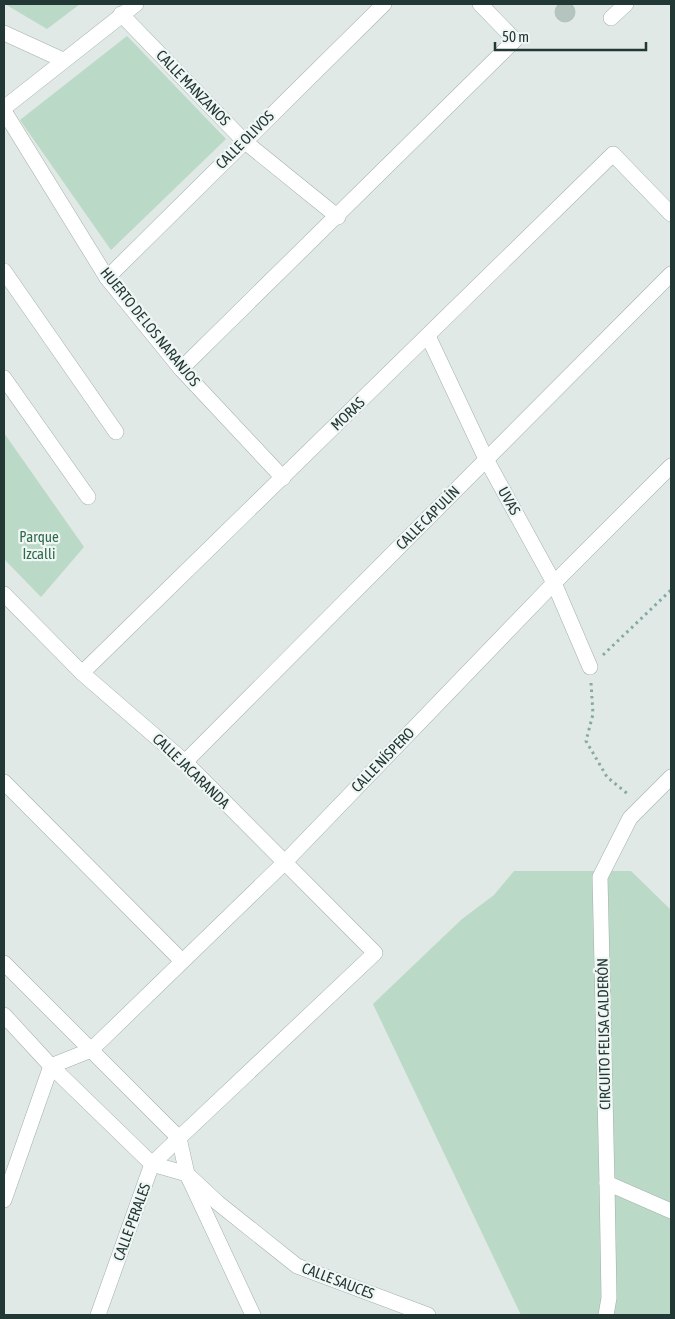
<svg xmlns="http://www.w3.org/2000/svg" width="675" height="1319" font-family="'Asap Condensed',sans-serif">
	<style>
		.green { fill: #bad9c6 }
		.building { fill: #b5c4bf; stroke: #b3c2be }
		.lines { fill: none; stroke-linecap: round; stroke-linejoin: round }
		.minor-casing { stroke: #a3b0ad; stroke-width: 16 }
		.tertiary-casing { stroke: #a3b0ad; stroke-width: 16 }
		.path { stroke: #83aaa3; stroke-width: 3; stroke-dasharray: 2.5 4; stroke-linecap: butt }
		.minor { stroke: #fff; stroke-width: 15 }
		.tertiary { stroke: #fff; stroke-width: 15 }
		.labels { text-anchor: middle; stroke-width: 4.5; stroke-linejoin: round; paint-order: stroke }
		.street-label { font-size: 15px; fill: #223835; stroke: #f0f6f4 }
		.park-label { font-size: 15px; fill: #306b4e; stroke: #f0f6f4 }
	</style>
	<rect width="100%" height="100%" fill="#e0e9e6"/>
	<g class="green">
		<polygon points="5,4 80,4 47,29"/>
		<polygon points="127,36 226,139 111,250 20,120"/>
		<polygon points="4,433 84,547 41,597 4,559"/>
		<polygon points="514,871 631,871 671,910 671,1315 521,1315 373,1004 462,919 494,895"/>
	</g>
	<circle class="building" cx="565" cy="12" r="10"/>
	<g class="lines">
		<defs>
			<g id="minor">
				<polyline points="121,14 244,141 338,217"/>
				<polyline points="611,18 626,4"/>
				<polyline points="4,33 63,60"/>
				<polyline points="4,108 136,4"/>
				<polyline points="4,111 107,278 181,369 283,478"/>
				<polyline points="4,271 116,432"/>
				<polyline points="107,278 384,4"/>
				<polyline points="428,336 486,459 554,583 590,667"/>
				<polyline points="181,369 515,40 480,4"/>
				<polyline points="4,378 88,497"/>
				<polyline points="4,594 82,673 185,762 375,953 179,1138"/>
				<polyline points="82,673 613,154 671,214"/>
				<polyline points="185,762 671,274"/>
				<polyline points="4,782 182,961"/>
				<polyline points="187,1174 253,1315"/>
				<polyline points="607,1183 600,877 630,818 671,777"/>
				<polyline points="4,1200 51,1066 91,1050 284,863 554,583 671,466"/>
			</g>
			<g id="tertiary">
				<polyline points="4,963 179,1138"/>
				<polyline points="4,1015 51,1066 152,1164 187,1174 218,1203 297,1266 428,1315"/>
				<polyline points="179,1138 187,1174"/>
				<polyline points="98,1315 152,1164 179,1138"/>
				<polyline points="606,1315 609,1298 607,1183 671,1211"/>
			</g>
		</defs>
		<use href="#minor" class="minor-casing"/>
		<use href="#tertiary" class="tertiary-casing"/>
		<g class="path">
			<polyline points="603,655 671,590"/>
			<polyline points="591,683 593,714 586,741 607,777 629,795"/>
		</g>
		<use href="#minor" class="minor"/>
		<use href="#tertiary" class="tertiary"/>
	</g>
	<g class="labels">
		<g class="street-label">
			<text transform="translate(193 88) rotate(46)" y="5">CALLE MANZANOS</text>
			<text transform="translate(245 140) rotate(-45)" y="5">CALLE OLIVOS</text>
			<text transform="translate(150 327) rotate(51)" y="5">HUERTO DE LOS NARANJOS</text>
			<text transform="translate(348 414) rotate(-44)" y="5">MORAS</text>
			<text transform="translate(509 501) rotate(61)" y="5">UVAS</text>
			<text transform="translate(428 518) rotate(-45)" y="5">CALLE CAPULÍN</text>
			<text transform="translate(383 760) rotate(-46)" y="5">CALLE NÍSPERO</text>
			<text transform="translate(191 771) rotate(44)" y="5">CALLE JACARANDA</text>
			<text transform="translate(604 1034) rotate(-91)" y="5">CIRCUITO FELISA CALDERÓN</text>
			<text transform="translate(132 1222) rotate(-70)" y="5">CALLE PERALES</text>
			<text transform="translate(338 1281) rotate(21)" y="5">CALLE SAUCES</text>
		</g>
		<g class="park-label">
			<text x="39" y="542">Parque<tspan x="39" dy="17">Izcalli</tspan></text>
		</g>
	</g>
	<rect width="675" height="1319" fill="none" stroke="#223835" stroke-width="10"/>
	<path d="M495 42v8h151v-8" fill="none" stroke="#223835" stroke-width="2.5"/>
	<text x="502" y="42" font-size="15" fill="#223835" stroke="#f0f6f4" stroke-width="4" paint-order="stroke">50 m</text>
</svg>
